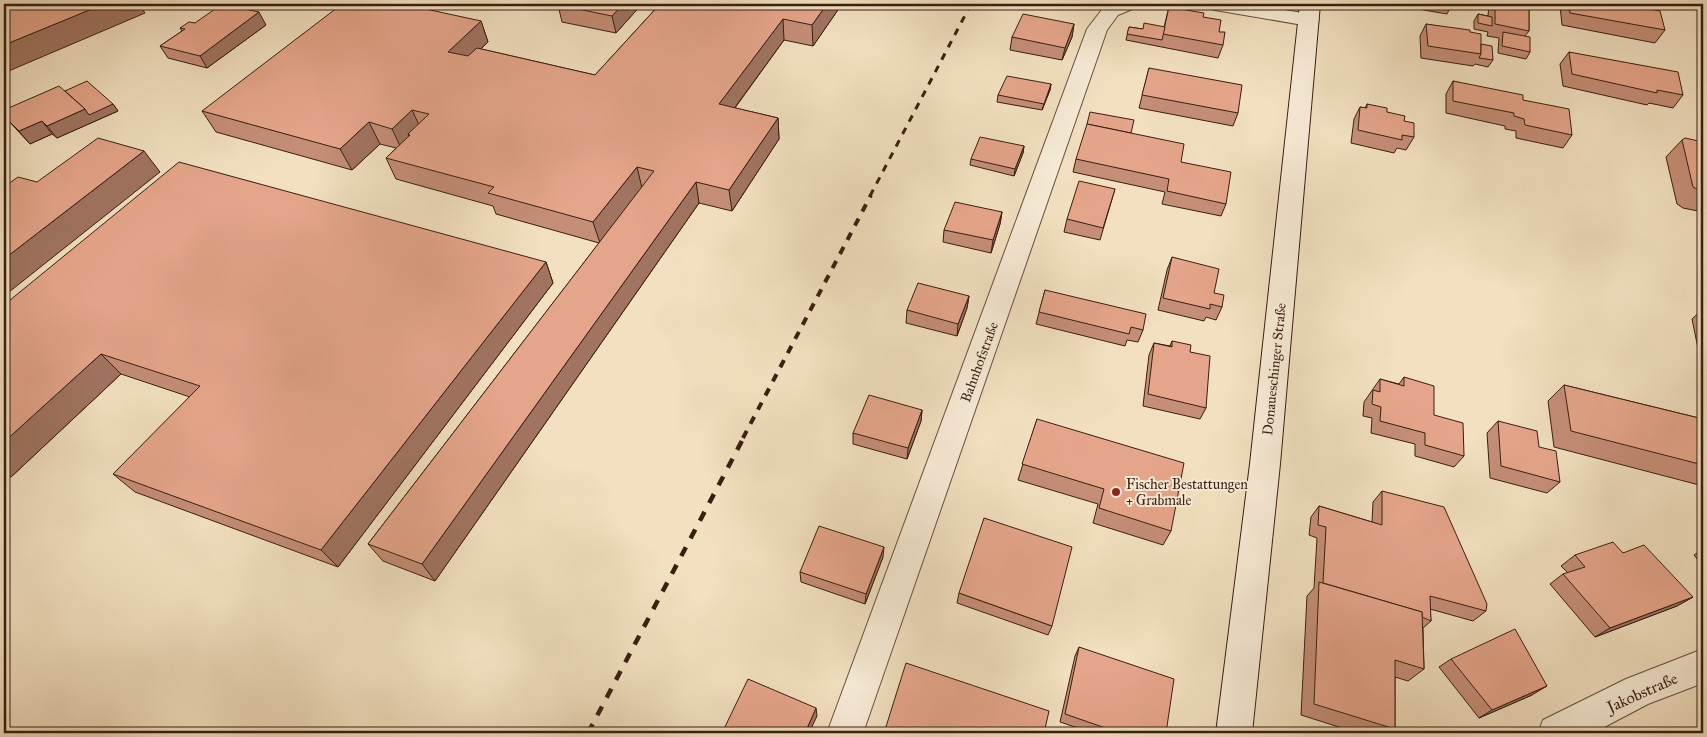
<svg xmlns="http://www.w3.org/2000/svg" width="1707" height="737" font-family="'IM FELL Great Primer',serif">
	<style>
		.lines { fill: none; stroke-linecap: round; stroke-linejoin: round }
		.street-casing { stroke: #664f3d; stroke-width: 2 }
		.secondary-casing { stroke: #381f11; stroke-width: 2 }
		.street { fill: #f7ebd6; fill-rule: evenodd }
		.secondary { fill: #f7ebd6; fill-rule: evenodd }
		.rail-far2 { stroke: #381f11; stroke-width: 3; stroke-dasharray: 7 7; stroke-linecap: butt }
		.rail-far1 { stroke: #381f11; stroke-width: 4; stroke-dasharray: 8 8; stroke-linecap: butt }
		.rail { stroke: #381f11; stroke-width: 4.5; stroke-dasharray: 10 10; stroke-linecap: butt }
		.wall { fill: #c58e77; stroke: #381f11 }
		.shaded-wall { fill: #a07461; stroke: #381f11 }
		.building { fill: #e5a58a; stroke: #381f11 }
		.poi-dot { fill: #8f2418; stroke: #f7ebd6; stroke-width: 2 }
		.labels { text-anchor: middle; stroke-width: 4; stroke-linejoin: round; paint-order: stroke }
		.street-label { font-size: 14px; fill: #381f11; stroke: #f7ebd6 }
		.poi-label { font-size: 14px; fill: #381f11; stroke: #f7ebd6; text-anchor: start }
		.near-street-label { font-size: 16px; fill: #381f11; stroke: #f7ebd6 }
	</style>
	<rect width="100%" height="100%" fill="#f2e0c0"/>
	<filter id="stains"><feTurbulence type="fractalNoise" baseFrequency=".004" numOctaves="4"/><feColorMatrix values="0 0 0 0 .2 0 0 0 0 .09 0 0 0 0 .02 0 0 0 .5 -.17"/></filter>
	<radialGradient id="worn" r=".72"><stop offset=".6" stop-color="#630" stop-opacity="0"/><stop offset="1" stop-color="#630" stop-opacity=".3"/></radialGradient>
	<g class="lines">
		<defs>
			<g id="street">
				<polygon points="1112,4 1138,4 1135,8 1118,15 1107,30 863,733 827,733 1087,29 1104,7"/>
				<polygon points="1205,4 1247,4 1309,14 1316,16 1319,20 1316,24 1309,26 1215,10 1208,8"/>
				<polygon points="1703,649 1703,683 1648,704 1593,733 1538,733 1543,720 1626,679"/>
			</g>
			<polygon id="secondary" points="1300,4 1320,4 1280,464 1252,733 1216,733 1250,464"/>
		</defs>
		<use href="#street" class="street-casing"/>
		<use href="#secondary" class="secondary-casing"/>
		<use href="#street" class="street"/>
		<use href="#secondary" class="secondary"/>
		<polyline class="rail-far2" points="870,196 971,4"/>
		<polyline class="rail-far1" points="743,438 871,195"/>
		<polyline class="rail" points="588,733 744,437"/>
	</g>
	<g class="wall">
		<polygon points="642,4 616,33 562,22 558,5"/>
		<polygon points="660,4 842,4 813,46 784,40 735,108 778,118 779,139 732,211 699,203 435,581 383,561 368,544 599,243 496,214 493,206 396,179 386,158 396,148 380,144 352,170 216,132 202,111 481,21 488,42 481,49 595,75"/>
		<polygon points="1400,4 1452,4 1447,14 1400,6"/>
		<polygon points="1489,4 1529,4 1529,31 1525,36 1530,52 1526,59 1498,53 1499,38 1487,36 1488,32 1474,29 1474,21 1478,14 1488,16"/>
		<polygon points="1561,4 1622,4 1665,30 1655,43 1562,25 1560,6"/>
		<polygon points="1169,7 1203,17 1219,32 1223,45 1218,58 1126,40 1129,27 1143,29 1164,27"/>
		<polygon points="195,23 266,25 207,68 168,58 160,46 182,31 180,28"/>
		<polygon points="1074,24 1072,37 1062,60 1010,50 1012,37"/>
		<polygon points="1426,24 1470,32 1481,44 1493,60 1488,67 1475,64 1473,66 1421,58 1420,36"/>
		<polygon points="1569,52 1683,95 1673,108 1649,103 1647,105 1563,86 1560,64"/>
		<polygon points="1149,68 1238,113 1233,126 1139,108"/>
		<polygon points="1453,81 1523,100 1572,135 1563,148 1516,138 1516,131 1505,129 1505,126 1446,113 1446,94"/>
		<polygon points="1051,84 1050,90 1042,110 997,102 998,95"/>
		<polygon points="65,91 113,104 118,111 57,138 52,134 30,144 4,116 4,110"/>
		<polygon points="1367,104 1387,112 1404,121 1414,137 1406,150 1397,148 1394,153 1351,143 1354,119 1360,107 1365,108"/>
		<polygon points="1131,133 1181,162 1226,204 1221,216 1162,204 1165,192 1073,172 1076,159"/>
		<polygon points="1682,140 1703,142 1703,212 1683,208 1677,204 1666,157"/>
		<polygon points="1024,146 1023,153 1014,176 970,165 971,159"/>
		<polygon points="1115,189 1100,240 1064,232 1067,219"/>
		<polygon points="1002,212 1000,224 991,253 943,242 944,230"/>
		<polygon points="1172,257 1214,293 1222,307 1216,320 1206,317 1204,321 1158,310 1167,270"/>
		<polygon points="546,262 553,283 338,567 135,492 113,474 190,397 121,374 11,477 4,474 4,305"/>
		<polygon points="1045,290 1143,330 1138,342 1127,340 1125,346 1036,324"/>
		<polygon points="969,296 967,308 957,336 906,323 907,310"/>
		<polygon points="1703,309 1703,368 1702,368 1692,319"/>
		<polygon points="1172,341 1190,352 1206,408 1200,419 1143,406 1149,355 1154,343 1170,346"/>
		<polygon points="1404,377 1434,415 1464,456 1454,467 1415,456 1415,444 1371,433 1372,418 1363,416 1364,402 1380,379 1399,384"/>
		<polygon points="1564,385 1703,419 1703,486 1554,447 1548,401"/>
		<polygon points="922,410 921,421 907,459 853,444 853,433"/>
		<polygon points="1037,419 1171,531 1163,545 1093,523 1098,504 1018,480"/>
		<polygon points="1498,421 1539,447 1560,482 1547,493 1490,478 1487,433"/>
		<polygon points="1382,491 1486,611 1473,621 1430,609 1431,621 1423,628 1424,669 1408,681 1395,677 1395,729 1389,733 1358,733 1301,715 1307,596 1314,588 1317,538 1309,535 1311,517 1319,506 1372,522 1373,502"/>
		<polygon points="1703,549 1703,566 1694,555"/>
		<polygon points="1623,553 1693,597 1677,606 1595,637 1550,584 1563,574 1568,573 1561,566 1575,555"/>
		<polygon points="883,557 865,604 801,582 800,572"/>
		<polygon points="959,593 1052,626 1048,635 957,603"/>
		<polygon points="1079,647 1166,733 1093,733 1060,722 1075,656"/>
		<polygon points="1451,659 1532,695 1479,718 1439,667"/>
	</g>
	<g class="shaded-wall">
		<polygon points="104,4 139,4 145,13 4,73 4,45"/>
		<polygon points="623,4 642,4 616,33 612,16"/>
		<polygon points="827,4 842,4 813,46 812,25"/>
		<polygon points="259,12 266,25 207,68 200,56"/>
		<polygon points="783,19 784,40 722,125 719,104"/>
		<polygon points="481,21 488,42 456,72 448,52"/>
		<polygon points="1074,24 1072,37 1062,60 1065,48"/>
		<polygon points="1051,84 1050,90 1042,110 1044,104"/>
		<polygon points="113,104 118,111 57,138 47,126 85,109"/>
		<polygon points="412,110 422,131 410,135 408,134 411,141 402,150 392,129"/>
		<polygon points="778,118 779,139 732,211 729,190"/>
		<polygon points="42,121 52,134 30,144 19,131"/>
		<polygon points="369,122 380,144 352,170 340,149"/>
		<polygon points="1024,146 1023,153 1014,176 1015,169"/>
		<polygon points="144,151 160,172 4,296 4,259"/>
		<polygon points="637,167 642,188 600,243 593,222"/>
		<polygon points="696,182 699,203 435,581 422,564"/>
		<polygon points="1002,212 1000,224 991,253 993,240"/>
		<polygon points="546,262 553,283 338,567 321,550"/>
		<polygon points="969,296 967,308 957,336 958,324"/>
		<polygon points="101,354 121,374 11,477 4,471 4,442"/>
		<polygon points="922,410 921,421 907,459 908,448"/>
		<polygon points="884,547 883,557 865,604 866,594"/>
		<polygon points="1693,597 1677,606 1595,637 1610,628"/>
		<polygon points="1547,686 1532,695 1479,718 1492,710"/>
		<polygon points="816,708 817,716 809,733 805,733"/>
	</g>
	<g class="building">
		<polygon points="4,4 104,4 4,45"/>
		<polygon points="222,4 259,12 200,56 160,46 185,29 180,28 189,22 195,23"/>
		<polygon points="342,4 403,4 481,21 448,52 468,56 477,48 595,75 660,4 827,4 812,25 783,19 719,104 778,118 729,190 696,182 422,564 368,544 654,171 637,167 593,222 488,193 494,187 386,158 410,135 408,134 429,114 412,110 392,129 369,122 340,149 202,111"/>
		<polygon points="559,4 623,4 612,16 558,5"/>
		<polygon points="1495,4 1529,4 1529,31 1495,24"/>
		<polygon points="1569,4 1622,4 1660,11 1665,30 1570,13"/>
		<polygon points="1169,7 1204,13 1203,17 1221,20 1219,32 1225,32 1223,45 1163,34"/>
		<polygon points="1023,14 1074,24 1065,48 1012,37"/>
		<polygon points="1478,14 1492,17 1492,26 1478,23"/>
		<polygon points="1144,23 1165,27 1162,40 1127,34 1129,27 1143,29"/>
		<polygon points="1426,24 1470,30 1470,32 1481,34 1481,54 1428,46"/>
		<polygon points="1503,32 1530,37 1530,52 1502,46"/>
		<polygon points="1481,44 1492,46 1493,60 1479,58 1481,54"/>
		<polygon points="1569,52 1678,72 1683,95 1657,90 1657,93 1572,74"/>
		<polygon points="1149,68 1242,85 1238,113 1142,95"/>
		<polygon points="1007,76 1051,84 1044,104 998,95"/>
		<polygon points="87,81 113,104 89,115 85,109 65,91"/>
		<polygon points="1453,81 1523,95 1523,100 1569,109 1572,135 1525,125 1524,119 1514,116 1514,113 1453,101"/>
		<polygon points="59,86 85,109 47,126 42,121 19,131 4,116 4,110"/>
		<polygon points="1367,104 1387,108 1387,112 1405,116 1404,121 1414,123 1414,137 1402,135 1402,140 1358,130 1360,107 1367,108"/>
		<polygon points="1090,112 1134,120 1131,133 1087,124"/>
		<polygon points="1087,124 1184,144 1181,162 1231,172 1226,204 1167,191 1169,179 1076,159"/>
		<polygon points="980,137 1024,146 1015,169 971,159"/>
		<polygon points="98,138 144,151 4,259 4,187 18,177 37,182"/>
		<polygon points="1685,138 1703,142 1703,191 1699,190 1693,187 1682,140"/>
		<polygon points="179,162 546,262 321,550 113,474 200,386 101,354 4,442 4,305"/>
		<polygon points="1079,181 1115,189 1103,228 1067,219"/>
		<polygon points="955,202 1002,212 993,240 944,230"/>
		<polygon points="1172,257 1219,269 1214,293 1224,295 1222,307 1210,304 1210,309 1163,298"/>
		<polygon points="918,283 969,296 958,324 907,310"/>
		<polygon points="1045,290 1146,314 1143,330 1131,327 1129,334 1039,312"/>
		<polygon points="1172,341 1191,345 1190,352 1210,356 1206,408 1148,394 1154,343 1172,347"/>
		<polygon points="1404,377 1434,386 1434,415 1463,423 1464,456 1425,445 1425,433 1380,421 1381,407 1372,404 1373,390 1380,392 1380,379 1404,386"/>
		<polygon points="1564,385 1703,419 1703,465 1571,431"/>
		<polygon points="869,395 922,410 908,448 853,433"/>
		<polygon points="1037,419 1184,463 1171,531 1099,508 1104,489 1022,464"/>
		<polygon points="1498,421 1537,431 1539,447 1556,451 1560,482 1501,466"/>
		<polygon points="1382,491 1444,507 1487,604 1486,611 1430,596 1431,621 1422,617 1422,612 1323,583 1326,527 1318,525 1319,506 1382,525"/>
		<polygon points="984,518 1072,547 1052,626 959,593"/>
		<polygon points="819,526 884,547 866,594 800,572"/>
		<polygon points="1613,542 1623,553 1644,545 1693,597 1610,628 1563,574 1585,567 1575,555"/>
		<polygon points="1319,582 1422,612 1424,669 1395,660 1395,729 1314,704"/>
		<polygon points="1515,629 1547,686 1492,710 1451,659"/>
		<polygon points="1079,647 1174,679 1166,733 1120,733 1065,714"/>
		<polygon points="906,663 1049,711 1044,733 884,733"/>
		<polygon points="748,679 816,708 805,733 722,733"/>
	</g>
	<circle class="poi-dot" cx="1116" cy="492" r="5"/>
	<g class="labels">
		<g class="street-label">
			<text transform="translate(979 362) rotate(-70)" y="5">Bahnhofstraße</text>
			<text transform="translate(1274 369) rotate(-84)" y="5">Donaueschinger Straße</text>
		</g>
		<g class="poi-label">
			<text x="1126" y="489">Fischer Bestattungen<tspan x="1126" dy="16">+ Grabmale</tspan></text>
		</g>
		<g class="near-street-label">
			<text transform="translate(1642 692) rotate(-24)" y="6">Jakobstraße</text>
		</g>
	</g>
	<rect width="1707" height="737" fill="none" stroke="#f2e0c0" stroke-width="20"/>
	<rect x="5" y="5" width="1697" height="727" fill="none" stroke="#381f11" stroke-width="2.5"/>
	<rect x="10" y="10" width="1687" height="717" fill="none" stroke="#381f11"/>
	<rect width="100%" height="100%" filter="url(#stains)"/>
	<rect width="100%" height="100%" fill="url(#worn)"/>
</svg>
